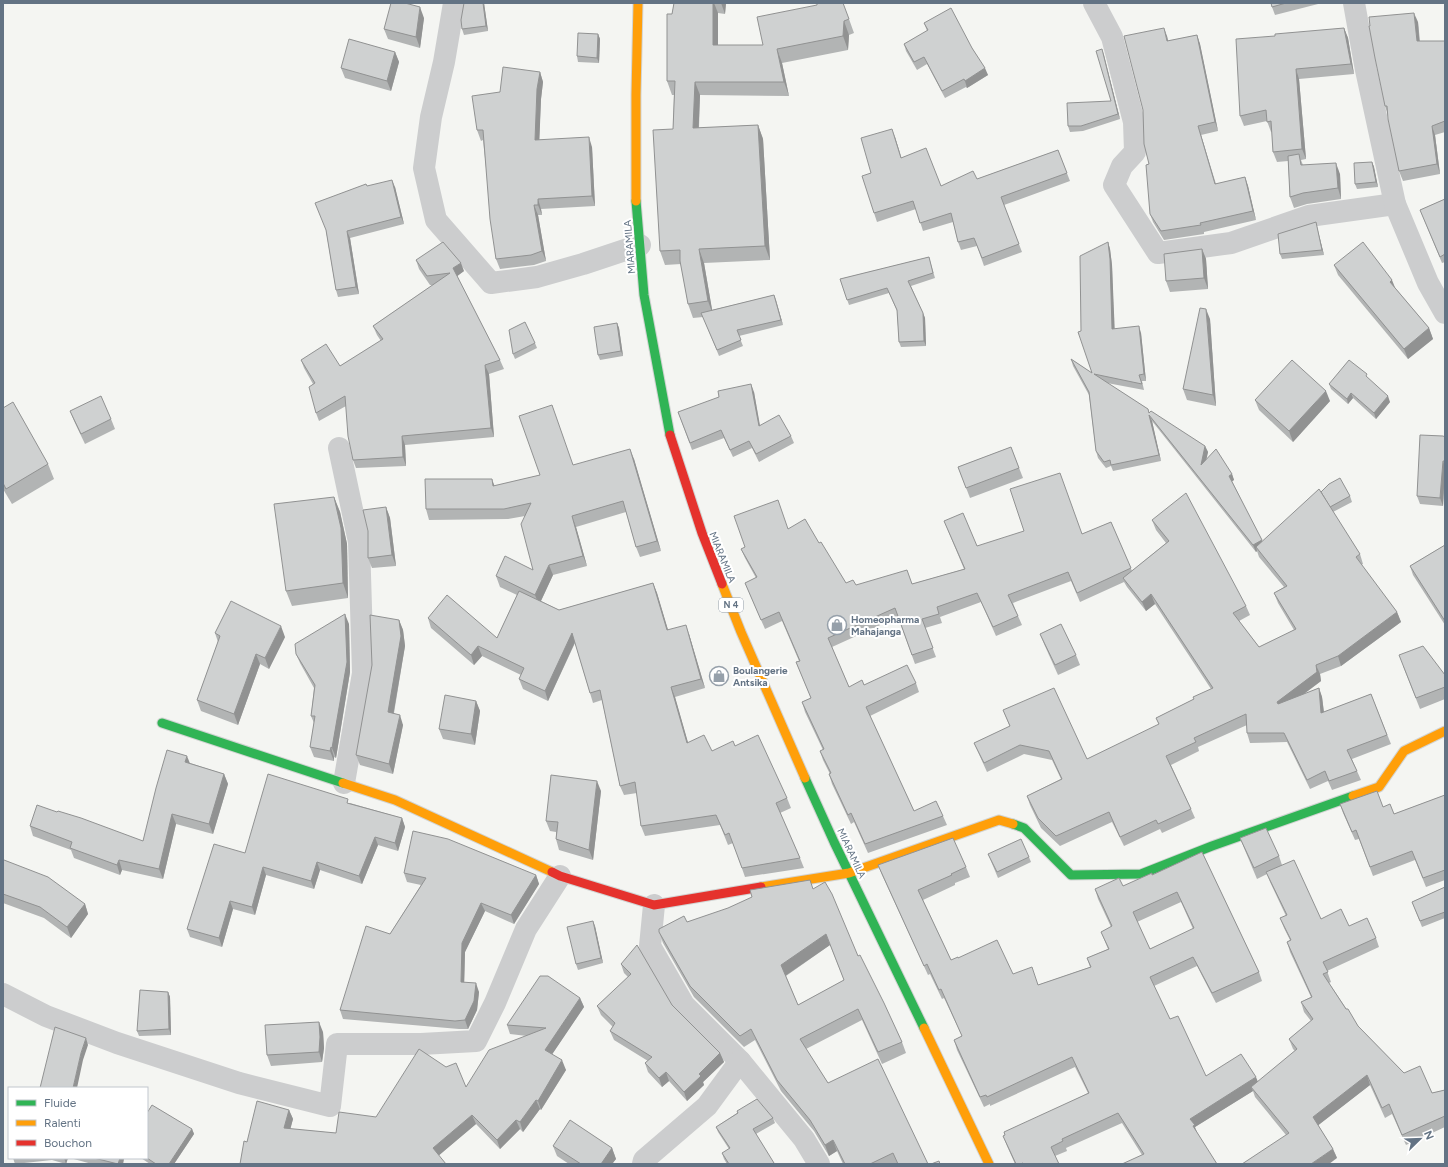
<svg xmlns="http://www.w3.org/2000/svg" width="1448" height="1167" font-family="Figtree,sans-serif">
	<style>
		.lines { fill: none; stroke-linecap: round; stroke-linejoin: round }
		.fast-casing { stroke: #d1d3d2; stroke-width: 11 }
		.slow-casing { stroke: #d1d3d2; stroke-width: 11 }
		.jam-casing { stroke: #d1d3d2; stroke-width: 11 }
		.street { stroke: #cccdce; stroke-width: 22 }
		.fast { stroke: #30b455; stroke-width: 9 }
		.slow { stroke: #ff9f0a; stroke-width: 9 }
		.jam { stroke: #e5322d; stroke-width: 9 }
		.wall { fill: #b2b4b4; fill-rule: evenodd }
		.shaded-wall { fill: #919292 }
		.building { fill: #cfd1d1; stroke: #919292; fill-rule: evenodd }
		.labels { text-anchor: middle; stroke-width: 4; stroke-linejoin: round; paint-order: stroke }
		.shield { fill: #fff; stroke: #929da9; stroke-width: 1 }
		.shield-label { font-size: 9px; font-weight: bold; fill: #637384 }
		.street-label { font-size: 10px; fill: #637384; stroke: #fff }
		.poi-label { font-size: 10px; font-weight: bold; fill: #637384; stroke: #fff; text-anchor: start }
	</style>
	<rect width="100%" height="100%" fill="#f4f5f2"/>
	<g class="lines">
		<defs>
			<g id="fast">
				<polyline points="636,201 644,295 670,435"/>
				<polyline points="162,723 343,783"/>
				<polyline points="805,778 834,842 924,1028"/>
				<polyline points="1013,824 1024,828 1071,875 1141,874 1212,846 1353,796"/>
			</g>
			<g id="slow">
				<polyline points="636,201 636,95 638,3"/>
				<polyline points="722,584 741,632 805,778"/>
				<polyline points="343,783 395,800 552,872"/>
				<polyline points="1353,796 1379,787 1404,751 1445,731"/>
				<polyline points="761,887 849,873 999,820 1013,824"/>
				<polyline points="924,1028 989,1164"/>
			</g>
			<g id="jam">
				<polyline points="670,435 702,533 722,584"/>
				<polyline points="552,872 560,876 654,905 761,887"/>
			</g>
		</defs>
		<use href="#fast" class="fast-casing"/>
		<use href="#slow" class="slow-casing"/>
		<use href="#jam" class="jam-casing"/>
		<g class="street">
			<polyline points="454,3 444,62 431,117 424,168 436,220 491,283 537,277 583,264 640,245"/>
			<polyline points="1094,3 1112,37 1134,122 1135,152 1122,166 1114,185 1158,253 1231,243 1309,216 1395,204"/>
			<polyline points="1354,3 1366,70 1395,204 1428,283 1445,313"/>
			<polyline points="339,448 359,542 363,673 344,783"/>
			<polyline points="654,905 650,946 684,1005 740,1061 804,1139 819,1164"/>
			<polyline points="3,994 46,1016 117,1043 239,1083 330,1106 337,1044 421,1044 476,1041 495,1003 526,929 560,876"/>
			<polyline points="643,1164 644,1160 707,1106 740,1061"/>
		</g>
		<use href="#fast" class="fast"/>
		<use href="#slow" class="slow"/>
		<use href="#jam" class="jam"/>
	</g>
	<g class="wall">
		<polygon points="484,3 488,31 464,35 462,29"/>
		<polygon points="674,3 726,3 725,14 718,13 718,45 763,45 849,19 854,33 849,35 848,50 782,63 789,96 700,95 699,128 758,125 763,139 770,260 704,263 712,310 774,295 783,325 739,336 743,346 719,356 703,317 693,318 688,304 681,264 665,265 660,251 673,129 674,95 672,95 667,81 672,14"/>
		<polygon points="1271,3 1322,3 1275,15 1272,7"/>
		<polygon points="424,18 420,48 388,39 384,29"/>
		<polygon points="1418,22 1420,41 1445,41 1445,132 1435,135 1440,174 1403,181 1399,171 1387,112 1385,106 1370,26"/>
		<polygon points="924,23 972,48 988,75 967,88 966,87 945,98 927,64 917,70 906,51 904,44 927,31"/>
		<polygon points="1344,28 1348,38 1354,74 1299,79 1306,159 1301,160 1303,165 1340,174 1341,199 1307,204 1294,208 1290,197 1288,161 1277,162 1273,152 1272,132 1271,132 1267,121 1244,126 1240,116 1275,36"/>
		<polygon points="598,34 600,39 599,63 578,62 577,56"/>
		<polygon points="1197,35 1200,44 1218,131 1201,135 1216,184 1245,177 1248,186 1256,220 1204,232 1204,234 1164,240 1153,222 1150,214 1149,164 1167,36 1168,41"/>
		<polygon points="1102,49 1120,119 1083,131 1070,132 1068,126 1111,101"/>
		<polygon points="395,52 399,62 391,91 345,78 341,68"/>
		<polygon points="540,72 543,82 541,99 539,140 592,147 595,206 541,209 542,215 538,215 546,261 534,265 500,269 496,259 483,140 481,141 477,130 500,92"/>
		<polygon points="895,137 901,158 941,186 977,179 1058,150 1070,181 1004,205 1022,252 984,266 977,246 961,250 958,242 953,222 923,231 916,209 877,222 874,213 871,173"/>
		<polygon points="1372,162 1374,167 1378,187 1357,189 1355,184"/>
		<polygon points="367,186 395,187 404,224 350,238 359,294 338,297 336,290 326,231"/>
		<polygon points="1445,199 1445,262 1442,263 1420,210"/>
		<polygon points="1316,222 1317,227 1324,255 1282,259 1280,254"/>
		<polygon points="1108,242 1110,249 1112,265 1114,329 1141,333 1146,381 1142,381 1144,390 1107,383 1148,409 1149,413 1205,446 1208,452 1206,459 1232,474 1234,480 1232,481 1262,542 1321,493 1350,496 1352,502 1333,512 1360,554 1363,564 1361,565 1397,612 1401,622 1341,666 1320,674 1321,681 1304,694 1319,688 1322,697 1324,712 1371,694 1391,744 1352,759 1357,771 1361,780 1332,790 1328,781 1310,789 1287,742 1250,743 1247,733 1247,725 1198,747 1199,751 1171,765 1191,809 1195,818 1162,833 1160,829 1124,846 1112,822 1060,846 1041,828 1030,805 1027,796 1061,779 1052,760 1024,754 987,772 978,752 974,743 1010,727 1003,710 1087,759 1159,725 1156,718 1194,699 1211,689 1155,604 1146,611 1127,587 1124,582 1080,602 1071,581 1013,603 1018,616 1022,625 996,636 981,602 940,617 942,623 925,628 936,657 915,664 898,617 832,647 849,687 916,683 919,692 870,716 914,811 943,816 947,825 868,853 854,822 851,824 832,784 829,774 830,774 823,760 820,751 823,750 805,712 802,702 811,698 796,662 799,661 782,621 765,629 745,583 756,578 745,558 741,549 788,529 819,543 846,583 856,585 912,584 964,569 944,521 977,546 1082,534 1111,522 1132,571 1166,543 1156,530 1152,520 1246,606 1250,615 1239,621 1259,647 1294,630 1278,603 1274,593 1284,587 1259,557 1257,551 1256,552 1152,421 1161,461 1113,471 1111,466 1106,468 1098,458 1096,451 1089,395 1073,366 1071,359 1092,373 1081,331"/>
		<polygon points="1202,249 1206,259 1208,289 1170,292 1166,281"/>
		<polygon points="929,257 935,278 911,286 925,318 926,346 901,347 899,342 897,311 889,293 849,305 840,279"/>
		<polygon points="416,260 464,271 457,276 500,360 504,369 489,374 494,437 405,445 406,466 356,468 353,460 346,406 319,421 316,413 313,384 304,368 301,360 340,366 381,341 377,335 373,326 433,285 430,285 419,269"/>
		<polygon points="1334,265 1396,289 1429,328 1433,339 1408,359 1338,275"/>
		<polygon points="1210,319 1216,406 1187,400 1183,389"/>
		<polygon points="617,323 619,328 623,356 600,360 598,355"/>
		<polygon points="535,343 537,348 515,359 513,354"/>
		<polygon points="1329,384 1390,402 1376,419 1353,398 1348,404 1331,389"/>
		<polygon points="754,392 760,425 791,436 794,443 759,462 752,448 733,457 724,438 692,450 678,412"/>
		<polygon points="1255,400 1330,401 1293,442 1259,410"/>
		<polygon points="3,408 48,464 54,479 12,504 3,489"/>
		<polygon points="70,411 111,419 115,429 85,444 74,421"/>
		<polygon points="1445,437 1445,476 1443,506 1420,504 1417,496"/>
		<polygon points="1011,447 1023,478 970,498 958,467"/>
		<polygon points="634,459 661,551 640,557 636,547 626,512 576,527 587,566 553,575 541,601 559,610 653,583 657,593 668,630 689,634 705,688 675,697 688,743 712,751 735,746 787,798 791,808 780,813 800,858 804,868 745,877 733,843 728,845 720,825 645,836 641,826 637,793 624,795 620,786 602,700 593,703 575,643 548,701 523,689 519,679 521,675 482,656 474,665 431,628 428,618 497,638 517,595 500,587 496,576 533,570 525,516 508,519 429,520 426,509 495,486 540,475 573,465"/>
		<polygon points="334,497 340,512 347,544 348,598 292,606 286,591"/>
		<polygon points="386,507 390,518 396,566 372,568 368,558"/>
		<polygon points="1445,545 1445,625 1413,575 1410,566"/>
		<polygon points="399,620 403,630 405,646 394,713 403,725 393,774 360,765 356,755"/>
		<polygon points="349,624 350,672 336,758 334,757 334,761 314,757 310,747 314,723 311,716 314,688 300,663 296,654"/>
		<polygon points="215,633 285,637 269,669 260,664 238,725 201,711 197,700 218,642"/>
		<polygon points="1040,634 1076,655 1080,665 1058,675 1044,644"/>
		<polygon points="1403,666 1445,675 1445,699 1420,709"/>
		<polygon points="476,701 480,711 475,745 443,739 439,729"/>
		<polygon points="190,763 224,774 228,784 213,834 176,824 163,879 122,870 120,875 74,858 71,850 33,836 30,826 143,841"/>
		<polygon points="601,791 593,860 559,850 556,839 556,832 550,831 546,821"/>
		<polygon points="1445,795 1445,880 1426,887 1415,860 1373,876 1359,839 1355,840 1343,813 1340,804 1383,807 1394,814"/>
		<polygon points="350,803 402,818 405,827 398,851 378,845 362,884 320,870 314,889 266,875 255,915 233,909 222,947 190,937 187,929 245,853"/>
		<path d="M1240,838L1279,856L1282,865L1321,919L1349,926L1376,938L1379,947L1327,971L1331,982L1329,983L1358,1026L1404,1073L1432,1093L1445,1090V1127L1406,1145L1392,1114L1385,1118L1370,1085L1318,1125L1333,1149L1337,1158L1286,1135L1255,1097L1253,1091L1195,1127L1142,1155L1122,1123L1066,1148L1067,1151L1055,1156L1059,1164H1015L1007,1146L1003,1136L1088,1093L1075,1067L990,1106V1104L984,1107L957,1050L954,1040L962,1036L944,998L942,999L930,974L928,975L882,875L878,865L966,867L970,877L955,883V885L923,900L951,960L958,958L1013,974L1038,985L1090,967L1087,958L1108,949L1101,932L1111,927L1098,899L1095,889L1123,886L1152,875L1202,852L1259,972L1262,981L1216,1003L1197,966L1154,986L1170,1019L1206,1076L1258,1082L1295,1051L1293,1049L1289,1039L1311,1021L1304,1012L1301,1002L1311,997L1290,952L1287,942L1290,940L1284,928L1280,918L1286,916L1270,882L1267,874L1257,879L1244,848ZM1181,902L1193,929L1150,949L1137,922Z"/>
		<polygon points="988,854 1029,857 1031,862 998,878"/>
		<polygon points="3,861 85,904 88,914 71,938 44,918 3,903"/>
		<polygon points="404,873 536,875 539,884 514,924 485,911 465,952 464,982 479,992 477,1010 468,1029 459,1029 343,1019 340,1010 390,934 421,885 407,882"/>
		<polygon points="1445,887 1445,918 1422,927 1412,902"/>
		<path d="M813,889L858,956L902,1042L906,1053L882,1064L862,1020L806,1049L828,1083L928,1164H843L837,1151L829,1156L814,1131L781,1091L755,1040L744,1047L694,997L663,943L659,932L687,922ZM830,945L844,980L798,1005L786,976Z"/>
		<polygon points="595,926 603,963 578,970 576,964"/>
		<polygon points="621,964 672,1005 720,1053 724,1062 703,1082 704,1085 687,1101 669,1081 662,1087 648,1072 645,1063 648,1061 614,1040 610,1031 613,1027 601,1015 597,1006 628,977 624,973"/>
		<polygon points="168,992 170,997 171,1035 139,1036 137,1031"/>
		<polygon points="580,998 584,1007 552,1054 566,1070 541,1110 540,1109 523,1132 520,1129 500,1149 476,1124 439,1155 247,1142 289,1110 293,1119 290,1129 336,1133 376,1117 466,1087 527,1036 510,1034 507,1025"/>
		<polygon points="323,1032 324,1048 322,1062 271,1066 267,1055"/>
		<polygon points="737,1111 773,1118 775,1123 756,1134 774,1164 727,1164 724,1159 722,1153 729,1149 718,1132 716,1127 737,1113"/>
		<polygon points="192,1129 194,1134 174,1164 150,1164 141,1158 147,1158"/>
		<polygon points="553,1146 612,1148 616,1159 612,1164 569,1164 557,1156"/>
		<polygon points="13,1158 68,1158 66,1164 52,1160 15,1164"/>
		<polygon points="70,1158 124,1158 123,1164 92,1164"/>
	</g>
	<g class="shaded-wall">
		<polygon points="483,3 484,3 488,31 486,26"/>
		<polygon points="713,3 714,3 718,13 718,58 713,45"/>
		<polygon points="721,3 726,3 725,14"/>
		<polygon points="420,7 424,18 420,48 416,37"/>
		<polygon points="1414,13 1418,22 1420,51 1417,41"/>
		<polygon points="844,21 849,35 848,50 843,36"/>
		<polygon points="1164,28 1167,36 1170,50 1167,41"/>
		<polygon points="1344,28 1348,38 1354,74 1351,64"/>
		<polygon points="598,34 600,39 599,63 597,58"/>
		<polygon points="1197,35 1200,44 1218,131 1215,122"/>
		<polygon points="777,49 782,63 789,96 784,82"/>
		<polygon points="1102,49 1104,55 1120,119 1118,114"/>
		<polygon points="395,52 399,62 391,91 387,81"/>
		<polygon points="985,68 988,75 967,88 965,81"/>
		<polygon points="1296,69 1299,79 1306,159 1302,149"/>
		<polygon points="540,72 543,82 541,99 539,150 535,140 537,89"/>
		<polygon points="695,82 700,95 698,142 693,128"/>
		<polygon points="758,125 763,139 770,260 765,246"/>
		<polygon points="1198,126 1201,135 1218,193 1215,184"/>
		<polygon points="1432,126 1435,135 1440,174 1437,164"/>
		<polygon points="892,129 895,137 904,166 901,158"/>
		<polygon points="589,137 592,147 595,206 592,196"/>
		<polygon points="1372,162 1374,167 1378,187 1376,182"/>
		<polygon points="1336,163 1340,174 1341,199 1338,188"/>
		<polygon points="1245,177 1248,186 1256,220 1253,211"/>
		<polygon points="392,180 395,187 404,224 401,217"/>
		<polygon points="538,199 541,209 542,215 538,205"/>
		<polygon points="534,205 538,215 546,261 542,251"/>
		<polygon points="1316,222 1317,227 1324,255 1322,250"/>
		<polygon points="347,231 350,238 359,294 356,287"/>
		<polygon points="1108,242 1110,249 1112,265 1115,336 1112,329"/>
		<polygon points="699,249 704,263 713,315 708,301"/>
		<polygon points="1202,249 1206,259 1208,289 1204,278"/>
		<polygon points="461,263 464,271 456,277 453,268"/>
		<polygon points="1392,280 1396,290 1390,282"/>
		<polygon points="774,295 776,300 783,325 781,320"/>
		<polygon points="1206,309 1210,319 1216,406 1213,395"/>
		<polygon points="923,313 925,318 926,346 924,341"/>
		<polygon points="617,323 619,328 623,356 621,351"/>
		<polygon points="1139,326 1141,333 1146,381 1144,374"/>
		<polygon points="1429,328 1433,339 1408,359 1404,349"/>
		<polygon points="485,365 489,374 494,437 491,428"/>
		<polygon points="751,384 754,392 761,433 759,426"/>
		<polygon points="1326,391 1330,401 1293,442 1289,431"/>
		<polygon points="1351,393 1353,398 1348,404 1347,399"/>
		<polygon points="1388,396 1390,402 1376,419 1374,413"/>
		<polygon points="1149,415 1152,421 1161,461 1159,455"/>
		<polygon points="402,436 405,445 406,466 403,457"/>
		<polygon points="1205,446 1208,452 1204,471 1201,465"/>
		<polygon points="630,449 634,459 661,551 657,541"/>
		<polygon points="1443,461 1445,467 1443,506 1440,498"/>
		<polygon points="1232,474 1234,480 1231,482 1229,476"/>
		<polygon points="492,479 496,490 493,486"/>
		<polygon points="334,497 340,512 347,544 348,598 343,583"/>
		<polygon points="386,507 390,518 396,566 392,555"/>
		<polygon points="572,516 576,527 587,566 583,556"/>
		<polygon points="1262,540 1264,546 1256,547 1257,551 1256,552 1253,545"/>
		<polygon points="549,565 553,575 539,605 535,595"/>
		<polygon points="653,583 657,593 671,640 667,630"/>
		<polygon points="1151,594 1155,604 1146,611 1142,602"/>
		<polygon points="1397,612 1401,622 1341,666 1338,656"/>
		<polygon points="345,614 349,624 350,672 336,758 332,748"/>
		<polygon points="399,620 403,630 405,646 392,722 388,712"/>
		<polygon points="686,625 689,634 705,688 701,679"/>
		<polygon points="281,626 285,637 269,669 265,658"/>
		<polygon points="572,633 575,642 548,701 545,691"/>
		<polygon points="478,646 482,656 474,665 471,655"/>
		<polygon points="256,654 260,664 238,725 234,714"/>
		<polygon points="1316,665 1320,674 1321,681 1281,711 1277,702"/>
		<polygon points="671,687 675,697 691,753 687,743"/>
		<polygon points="1319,688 1322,697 1325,722 1321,713"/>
		<polygon points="476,701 480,711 475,745 471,734"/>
		<polygon points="400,715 403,725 393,774 389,764"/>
		<polygon points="331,747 334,757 334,761 330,751"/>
		<polygon points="187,756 191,766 185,762"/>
		<polygon points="224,774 228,784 213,834 209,824"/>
		<polygon points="597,781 601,791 593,860 589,850"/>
		<polygon points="172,814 176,824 163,879 159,869"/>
		<polygon points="402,818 405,827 398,851 395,843"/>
		<polygon points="375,837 378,845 362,884 359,876"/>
		<polygon points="119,860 122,870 120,875 117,865"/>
		<polygon points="317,862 320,870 314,889 311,881"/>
		<polygon points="263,867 266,875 255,915 252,907"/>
		<polygon points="536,875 539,884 514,924 511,915"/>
		<polygon points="230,901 233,909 222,947 219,938"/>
		<polygon points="481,903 485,911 465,952 464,991 461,982 462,943"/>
		<polygon points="85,904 88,914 71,938 67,927"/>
		<polygon points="593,921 595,926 603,963 601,958"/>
		<polygon points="826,934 830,945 785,976 781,965"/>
		<polygon points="476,983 479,992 477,1010 468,1029 465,1020"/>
		<polygon points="168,992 170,997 171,1035 169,1029"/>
		<polygon points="580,998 584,1007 549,1059 545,1050"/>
		<polygon points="319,1022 323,1032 324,1048 322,1062 319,1052"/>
		<polygon points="86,1038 88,1045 83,1060 77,1088 73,1088 81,1053"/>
		<polygon points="720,1053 724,1062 703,1082 704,1085 687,1101 684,1092 699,1074"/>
		<polygon points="562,1060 566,1070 541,1110 538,1101"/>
		<polygon points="666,1072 669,1081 662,1087 659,1078"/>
		<polygon points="1367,1075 1370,1085 1316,1127 1313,1117"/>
		<polygon points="1256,1077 1260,1087 1251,1087 1253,1091 1195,1127 1198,1135 1197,1136 1190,1119"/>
		<polygon points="536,1100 540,1109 523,1132 520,1122"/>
		<polygon points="289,1110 293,1119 288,1138 284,1128"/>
		<polygon points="472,1115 476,1124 437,1157 433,1148"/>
		<polygon points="516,1120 520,1129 500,1149 497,1140"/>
		<polygon points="192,1129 194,1134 174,1164 169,1164"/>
		<polygon points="833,1140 837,1151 829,1156 825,1145"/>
		<polygon points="612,1148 616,1159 612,1164 601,1164"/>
		<polygon points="1333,1149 1337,1158 1329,1164 1311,1164"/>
		<polygon points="64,1158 68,1158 66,1164"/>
		<polygon points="120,1158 124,1158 123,1164 118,1164"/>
	</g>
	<g class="building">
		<polygon points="391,3 405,3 420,7 416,37 384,29"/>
		<polygon points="464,3 483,3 486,26 462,29 461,20"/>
		<polygon points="674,3 713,3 713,45 763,45 757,17 817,5 817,3 843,3 849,19 844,21 843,36 777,49 784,82 695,82 693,128 758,125 765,246 699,249 708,301 688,304 680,261 680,250 660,251 653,130 673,129 675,81 667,81 667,14 672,14"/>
		<polygon points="1271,3 1286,3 1272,7"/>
		<polygon points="951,8 972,48 985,68 965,81 964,79 942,91 924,57 914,62 904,44 928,30 924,23"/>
		<polygon points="1414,13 1417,41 1445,41 1445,121 1432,126 1437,164 1399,171 1388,119 1387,106 1385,106 1375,58 1369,26 1370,26 1369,17"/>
		<polygon points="1164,28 1167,41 1197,35 1215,122 1198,126 1215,184 1245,177 1253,211 1200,223 1201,225 1161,231 1150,214 1146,165 1149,164 1144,144 1143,110 1124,36"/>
		<polygon points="1344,28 1351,64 1296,69 1302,149 1273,152 1271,121 1267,122 1266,110 1240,116 1236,39 1275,36 1275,34"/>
		<polygon points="578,33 598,34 597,58 577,56"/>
		<polygon points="349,39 395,52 387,81 341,68"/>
		<polygon points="1102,49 1118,114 1081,126 1068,126 1067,103 1111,101 1096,51"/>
		<polygon points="503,67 540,72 537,89 535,140 589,137 592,196 538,199 538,205 534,205 542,251 531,255 496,259 490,219 483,130 477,130 472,96 500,92"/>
		<polygon points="892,129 901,158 926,148 941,186 973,171 977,179 1058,150 1067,173 1001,197 1019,244 982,258 974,238 958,242 951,213 920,223 913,201 874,213 862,176 871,173 861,138"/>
		<polygon points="1299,154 1301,165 1336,163 1338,188 1303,193 1290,197 1288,156"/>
		<polygon points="1372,162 1376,182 1355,184 1354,163"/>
		<polygon points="392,180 401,217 347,231 356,287 336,290 326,230 315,203 366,184 367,186"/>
		<polygon points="1445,199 1445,254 1440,257 1420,210"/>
		<polygon points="1316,222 1322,250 1280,254 1278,234"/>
		<polygon points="443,242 461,263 453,268 500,360 485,365 491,428 402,436 403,457 353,460 348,436 345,396 316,413 309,387 315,383 301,360 326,344 340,366 383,339 373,326 450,273 427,276 416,260"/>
		<polygon points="1108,242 1110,259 1112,329 1139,326 1144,374 1139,375 1142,384 1094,374 1148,409 1149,413 1151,411 1205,446 1201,465 1216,449 1232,474 1229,476 1262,540 1253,545 1149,415 1159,455 1111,465 1110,460 1104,462 1096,451 1089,392 1071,359 1092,373 1078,332 1081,331 1080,256"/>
		<polygon points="1363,242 1392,280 1390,282 1429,328 1404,349 1334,265"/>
		<polygon points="1202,249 1204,278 1166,281 1164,254"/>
		<polygon points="929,257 933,273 908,281 923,313 924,341 899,342 897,310 887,288 847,300 840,279"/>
		<polygon points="774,295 781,320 737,330 741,340 717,350 701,313"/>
		<polygon points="1200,308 1206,309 1213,395 1183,389"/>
		<polygon points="525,322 535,343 513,354 509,330"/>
		<polygon points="617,323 621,351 598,355 594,327"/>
		<polygon points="1292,360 1326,391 1289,431 1255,400"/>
		<polygon points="1349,360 1367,374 1366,376 1388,396 1374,413 1351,393 1347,399 1329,384"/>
		<polygon points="751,384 759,426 779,415 791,436 756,454 749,441 730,450 721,430 690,443 678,412 719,397 718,391"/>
		<polygon points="101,396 111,419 81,434 70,411"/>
		<polygon points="13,402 48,464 6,489 3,483 3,408"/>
		<polygon points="552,405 573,465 630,449 657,541 636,547 623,501 572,516 583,556 549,565 535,595 496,576 505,556 533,570 521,524 531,503 504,509 426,509 425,479 492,479 493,486 540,475 519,416"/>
		<polygon points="1420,435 1443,436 1445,437 1445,461 1443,461 1440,498 1417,496"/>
		<polygon points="1011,447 1019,468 966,488 958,467"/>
		<polygon points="1060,473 1082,534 1111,522 1131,568 1077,593 1068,572 1008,595 1018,616 993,627 977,593 937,607 939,614 922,619 933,648 912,655 895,608 828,638 849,687 862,680 864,685 907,665 916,683 866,707 914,811 936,801 943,816 865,844 851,813 848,815 829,774 831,773 820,751 824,749 802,702 811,698 796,662 800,661 779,612 761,620 745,583 757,577 741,549 745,547 734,516 778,500 788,529 805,519 819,543 821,542 846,583 853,580 856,585 907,570 912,584 965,569 944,521 963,513 977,546 1024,531 1010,489"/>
		<polygon points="1340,478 1350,496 1330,507 1321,492 1329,484"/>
		<polygon points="1319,489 1360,554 1356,557 1397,612 1338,656 1316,665 1317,672 1277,702 1278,704 1319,688 1321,713 1371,694 1387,735 1347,750 1357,771 1329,781 1325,771 1307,780 1284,733 1247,733 1246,714 1194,738 1196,742 1166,756 1191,809 1158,824 1156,820 1120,837 1109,812 1056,836 1038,818 1027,796 1062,779 1049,751 1020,745 984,763 974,743 1010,726 1003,710 1054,688 1087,759 1159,724 1156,718 1194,699 1193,697 1213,688 1151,594 1142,602 1123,578 1169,541 1152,520 1186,493 1246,606 1233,613 1259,647 1296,629 1274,593 1287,586 1256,547"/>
		<polygon points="334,497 341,528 343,583 286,591 274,504"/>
		<polygon points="386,507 392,555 368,558 368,531 363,510"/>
		<polygon points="1445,545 1445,621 1410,566"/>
		<polygon points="653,583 667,630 686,625 701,679 671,687 687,743 704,735 712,751 733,741 735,746 758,735 787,798 776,803 800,858 742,868 729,833 725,835 716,815 641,826 635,782 620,786 600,690 590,693 572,633 545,691 519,679 524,668 478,646 471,655 428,618 447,595 497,638 519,591 559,610"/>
		<polygon points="231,601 281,626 265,658 256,654 234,714 197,700 220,636 215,633"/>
		<polygon points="345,614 347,662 332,748 331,747 330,751 310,747 315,716 311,716 315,685 296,654 295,644"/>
		<polygon points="370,615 399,620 401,636 388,712 400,715 389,764 356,755 372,665"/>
		<polygon points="1061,624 1076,655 1055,665 1040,634"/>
		<polygon points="1423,646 1445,675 1445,687 1416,698 1399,655"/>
		<polygon points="445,695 476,701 471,734 439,729"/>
		<polygon points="167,750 187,756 185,762 224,774 209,824 172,814 159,869 119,860 117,865 70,848 72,842 30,826 37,805 57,812 58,811 81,818 143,841 156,788"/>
		<polygon points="268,774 348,799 347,803 402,818 395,843 375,837 359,876 317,862 311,881 263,867 252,907 230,901 219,938 187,929 214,844 245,853"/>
		<polygon points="551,775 597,781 589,850 556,839 558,822 546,821"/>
		<polygon points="1377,791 1383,807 1390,804 1394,814 1445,795 1445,870 1423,878 1412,851 1370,867 1356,830 1352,832 1340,804"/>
		<polygon points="1266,828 1279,856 1254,868 1240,838"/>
		<polygon points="413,831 448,839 536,875 511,915 481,903 462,943 461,982 476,983 474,1001 465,1020 455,1021 340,1010 366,926 390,934 426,878 404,873"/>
		<path d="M953,838L966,867L951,874L952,875L918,890L951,960L958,957V958L997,940L1013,974L1032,967L1038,985L1091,967L1087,958L1109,949L1101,932L1112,926L1095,889L1119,878L1123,886L1152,873V875L1202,852L1259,972L1212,993L1193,957L1150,977L1170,1019L1178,1016L1206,1076L1241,1054L1256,1077L1190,1119L1195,1125L1193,1126L1217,1164H1122L1144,1154L1118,1113L1062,1139L1063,1141L1051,1147L1059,1164H1023V1163L1020,1164H1016L1003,1136L1005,1135L1004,1132L1089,1093L1072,1057L987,1097L986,1095L980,1097L954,1040L962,1036L941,989L939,990L927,964L924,966L878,865ZM1177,892L1194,928L1150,949L1133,912Z"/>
		<polygon points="1021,839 1029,857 997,872 988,854"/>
		<polygon points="4,860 48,877 85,904 67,927 40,907 3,894 3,861"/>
		<polygon points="1294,860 1321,919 1341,909 1349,926 1367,918 1376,938 1323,962 1328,972 1323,974 1346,1009 1348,1009 1358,1026 1404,1073 1420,1066 1432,1093 1445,1090 1445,1116 1402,1135 1389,1104 1382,1108 1367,1075 1313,1117 1333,1149 1311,1164 1242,1164 1289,1133 1251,1087 1297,1049 1289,1039 1313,1019 1301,1002 1312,997 1287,942 1291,940 1280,918 1287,915 1266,872"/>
		<path d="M810,880L813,889L825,882L832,894L858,956L860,955L884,1003L902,1042L878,1052L858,1009L800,1039L828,1083L878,1059L928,1164H898L893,1153L870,1164H845L833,1140L825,1145L810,1120L777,1080L751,1029L740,1036L690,986L659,932V929L684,916L687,922L728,908L752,897L750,890ZM826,934L844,980L798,1005L781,965Z"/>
		<polygon points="1445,887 1445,912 1420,921 1412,902"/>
		<polygon points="593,921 601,958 576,964 567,927"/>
		<polygon points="637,945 672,1005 720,1053 699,1074 701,1076 684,1092 666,1072 659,1078 645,1063 652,1057 610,1031 615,1023 597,1006 631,974 621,964"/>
		<polygon points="540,976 548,976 580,998 545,1050 562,1060 538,1101 536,1100 520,1122 516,1120 497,1140 472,1115 433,1148 446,1164 240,1164 244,1141 247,1142 257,1101 289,1110 284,1128 336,1133 339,1112 376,1117 419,1049 446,1067 456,1063 466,1087 489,1050 546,1028 507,1025"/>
		<polygon points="140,990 168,992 169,1029 137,1031"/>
		<polygon points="319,1022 320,1037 319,1052 267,1055 265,1025"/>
		<polygon points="55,1027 86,1038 81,1053 73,1088 40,1088"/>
		<polygon points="757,1099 773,1118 753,1129 774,1163 772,1164 729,1164 722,1153 730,1148 716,1127 738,1113 737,1111"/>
		<polygon points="152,1105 192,1129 169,1164 156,1164 147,1158 147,1113"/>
		<polygon points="570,1120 612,1148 601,1164 581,1164 553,1146"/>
		<polygon points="94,1158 120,1158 118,1164"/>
		<polygon points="939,1161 940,1164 931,1164"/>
	</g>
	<defs>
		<symbol id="shop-ring" viewBox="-11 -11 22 22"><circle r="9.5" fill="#fff" stroke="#96a0aa" stroke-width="1.5"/><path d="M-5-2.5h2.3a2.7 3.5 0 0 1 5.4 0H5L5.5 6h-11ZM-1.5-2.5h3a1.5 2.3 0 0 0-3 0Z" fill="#96a0aa"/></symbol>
	</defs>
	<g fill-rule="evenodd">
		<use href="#shop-ring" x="826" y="614" width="22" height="22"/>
		<use href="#shop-ring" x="708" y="665" width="22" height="22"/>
	</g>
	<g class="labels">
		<rect class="shield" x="719" y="598" width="24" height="14" rx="3"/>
		<g class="shield-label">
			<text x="731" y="608">N 4</text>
		</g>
		<g class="street-label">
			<text transform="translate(629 247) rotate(-95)" y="4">MIARAMILA</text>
			<text transform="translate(723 557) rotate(68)" y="4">MIARAMILA</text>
			<text transform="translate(852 853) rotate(65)" y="4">MIARAMILA</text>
		</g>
		<g class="poi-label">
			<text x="851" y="623">Homeopharma<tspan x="851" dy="12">Mahajanga</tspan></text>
			<text x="733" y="674">Boulangerie<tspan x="733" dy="12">Antsika</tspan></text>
		</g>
	</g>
	<rect width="1448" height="1167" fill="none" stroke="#637384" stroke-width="8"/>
	<rect x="8" y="1087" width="140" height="72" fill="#ffffff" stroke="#c1c7ce"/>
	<rect x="16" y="1100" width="20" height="6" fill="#30b455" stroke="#c1c7ce"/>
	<text x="44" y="1107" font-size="12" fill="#637384">Fluide</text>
	<rect x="16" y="1120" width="20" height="6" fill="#ff9f0a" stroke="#c1c7ce"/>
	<text x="44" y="1127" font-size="12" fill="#637384">Ralenti</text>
	<rect x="16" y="1140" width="20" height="6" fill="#e5322d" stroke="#c1c7ce"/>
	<text x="44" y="1147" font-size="12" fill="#637384">Bouchon</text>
	<g transform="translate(1420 1139) rotate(67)" stroke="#ffffff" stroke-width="3" paint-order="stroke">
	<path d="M0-3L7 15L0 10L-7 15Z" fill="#637384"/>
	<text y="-6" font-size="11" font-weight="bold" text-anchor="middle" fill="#637384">N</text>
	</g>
</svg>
